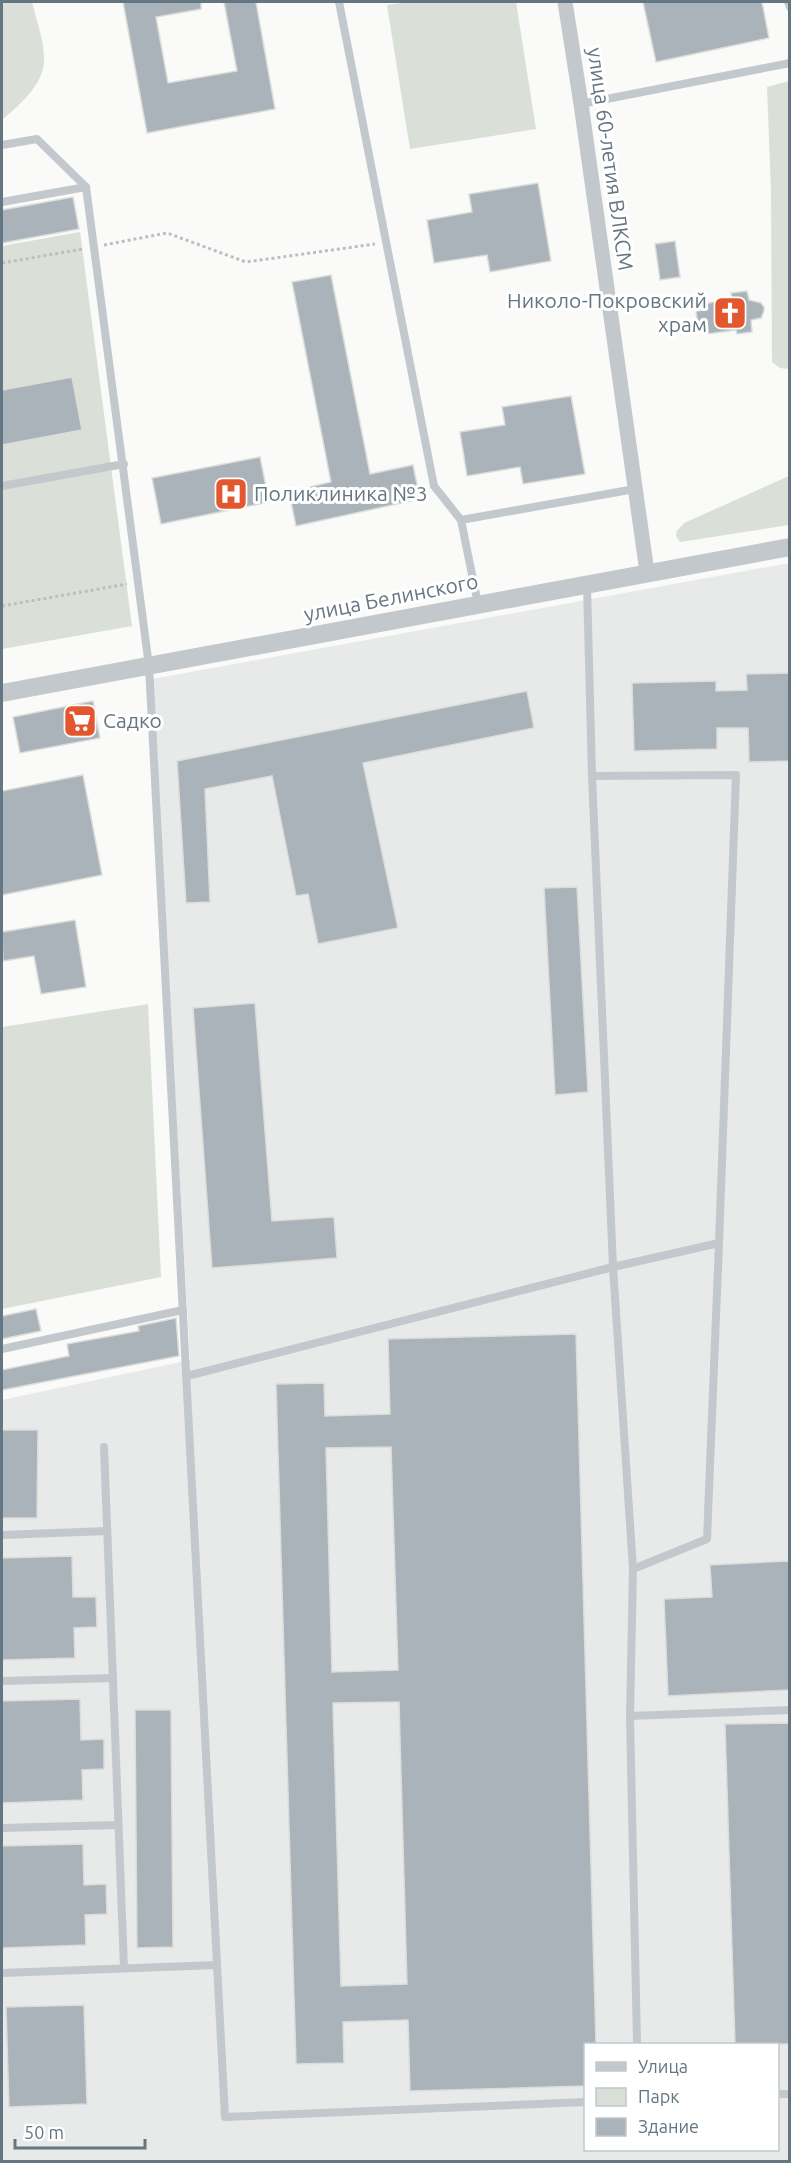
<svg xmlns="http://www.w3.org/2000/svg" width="791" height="2163" font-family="Ubuntu,sans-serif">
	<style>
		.built { fill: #e8e9e9; fill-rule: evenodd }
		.green { fill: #dadfd7 }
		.building { fill: #aab3b9; stroke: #dcdcda; stroke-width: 1.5; fill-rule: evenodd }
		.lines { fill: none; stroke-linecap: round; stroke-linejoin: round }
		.path { stroke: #bbbfc2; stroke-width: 3; stroke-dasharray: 3 3; stroke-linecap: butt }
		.service { stroke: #c3c8cc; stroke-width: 8 }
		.minor { stroke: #c3c8cc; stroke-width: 15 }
		.tertiary { stroke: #c3c8cc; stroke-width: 18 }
		.labels { text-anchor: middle; stroke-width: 6; stroke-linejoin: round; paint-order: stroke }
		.street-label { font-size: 21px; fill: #657683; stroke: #fff }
		.poi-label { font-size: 21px; fill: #657683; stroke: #fff; text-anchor: start }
	</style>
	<rect width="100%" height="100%" fill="#fafaf8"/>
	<path class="built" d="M789,563V2161H2V1400L190,1360L152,679ZM586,2044H778V2150H586Z"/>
	<g class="green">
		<path d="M2,2H32C36,19 44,40 44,58C45,84 19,105 2,120Z"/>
		<polygon points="409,2 516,2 536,129 410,149 387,5"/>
		<polygon points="789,81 790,81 789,369 780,368 772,362 771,191 767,87"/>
		<polygon points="80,232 132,626 2,649 2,246"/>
		<polygon points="789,476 789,525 680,542 676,536 677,531 684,523"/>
		<polygon points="148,1004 161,1277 2,1309 2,1027"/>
	</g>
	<g class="building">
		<polygon points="123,2 201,2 201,9 156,17 168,83 237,71 224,2 256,2 275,109 147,133"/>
		<polygon points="643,2 762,2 769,38 656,62"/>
		<polygon points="538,183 551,261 490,272 487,255 434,263 427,220 472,212 469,194"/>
		<polygon points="73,197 79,229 2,243 2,210"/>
		<polygon points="675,241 680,277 660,280 655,244"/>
		<polygon points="331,275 370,474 413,465 420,499 296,526 289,492 331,482 292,282"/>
		<polygon points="747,291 749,300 761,303 764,307 764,311 761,318 751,320 752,332 737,334 736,330 707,334 706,328 698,328 696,311 704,310 703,304 732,299 731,293"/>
		<polygon points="72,377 82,430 2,445 2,390"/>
		<polygon points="571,396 585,474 523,484 520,467 467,476 460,432 505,425 502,407"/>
		<polygon points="260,457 269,502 161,524 152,478"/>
		<polygon points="789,673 789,761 749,762 748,728 717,728 717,749 634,751 632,683 716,681 716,691 747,690 746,674"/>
		<polygon points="527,691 534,728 363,763 398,928 318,944 308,894 296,896 272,776 205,789 210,902 186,903 177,761"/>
		<polygon points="93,701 100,738 20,753 13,717"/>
		<polygon points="83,775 102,875 2,895 2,791"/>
		<polygon points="577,887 588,1092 555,1095 544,888"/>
		<polygon points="75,920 86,987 41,994 34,956 3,961 2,932"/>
		<polygon points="255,1003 272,1221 334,1217 337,1258 212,1268 193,1008"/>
		<polygon points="36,1309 41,1331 2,1339 2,1316"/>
		<polygon points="176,1318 179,1356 2,1390 2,1370 69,1356 67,1344 139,1331 138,1326"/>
		<path d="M576,1334L596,2044H585V2086L410,2091L408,2020L343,2022L344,2063L296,2064L276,1384L324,1383L325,1416L390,1414L388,1339ZM391,1447L398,1670L332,1672L326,1448ZM399,1702L407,1984L341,1986L333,1703Z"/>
		<polygon points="2,1430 38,1430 37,1518 2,1518"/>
		<polygon points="72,1556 73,1597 96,1597 97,1627 74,1628 75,1658 2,1660 2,1558"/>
		<polygon points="789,1561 789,1690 668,1696 664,1599 712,1597 710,1565"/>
		<polygon points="80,1699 81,1740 104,1739 104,1769 82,1770 83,1800 2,1803 2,1701"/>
		<polygon points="135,1710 171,1710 173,1947 137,1948"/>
		<polygon points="789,1723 789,2044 735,2044 725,1724"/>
		<polygon points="83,1844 84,1885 106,1884 107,1914 85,1915 86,1945 2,1948 2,1846"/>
		<polygon points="84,2005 87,2104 9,2107 6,2007"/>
	</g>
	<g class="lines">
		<g class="path">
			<polyline points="104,245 167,233 246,262 375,244"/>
			<polyline points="2,263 83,249"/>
			<polyline points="2,606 127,584"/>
		</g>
		<g class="service">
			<polyline points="339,2 434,486 461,520 478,604"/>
			<polyline points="788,2 790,7"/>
			<polyline points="581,104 790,63"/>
			<polyline points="2,145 37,139 86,187"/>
			<polyline points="2,202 86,187 149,666 225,2117 586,2102"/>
			<polyline points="2,486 124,464"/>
			<polyline points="461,520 635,489"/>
			<polyline points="587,585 592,776 613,1267 633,1569 630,1716 637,2044"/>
			<polyline points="2,1349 183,1310"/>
			<polyline points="187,1376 613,1267 719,1243 736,775 592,776"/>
			<polyline points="104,1447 124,1968"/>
			<polyline points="2,1535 107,1531"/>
			<polyline points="633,1569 707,1539 719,1243"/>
			<polyline points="2,1681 113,1678"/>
			<polyline points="630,1716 790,1710"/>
			<polyline points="2,1828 118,1825"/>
			<polyline points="2,1973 217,1965"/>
			<polyline points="778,2094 790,2094"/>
		</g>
		<polyline class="minor" points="565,2 581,104 647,572"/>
		<polyline class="tertiary" points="2,693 790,547"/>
	</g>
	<defs>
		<symbol id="church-square" viewBox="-11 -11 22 22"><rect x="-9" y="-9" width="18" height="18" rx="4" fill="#e4572e" stroke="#fff"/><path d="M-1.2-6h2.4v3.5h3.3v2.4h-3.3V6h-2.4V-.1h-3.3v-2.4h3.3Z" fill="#fff"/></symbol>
		<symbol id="hospital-square" viewBox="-11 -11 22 22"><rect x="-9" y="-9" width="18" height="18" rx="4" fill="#e4572e" stroke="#fff"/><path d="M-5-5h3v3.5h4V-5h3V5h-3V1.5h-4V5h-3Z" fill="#fff"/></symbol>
		<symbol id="supermarket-square" viewBox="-11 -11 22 22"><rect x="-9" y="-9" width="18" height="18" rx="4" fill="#e4572e" stroke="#fff"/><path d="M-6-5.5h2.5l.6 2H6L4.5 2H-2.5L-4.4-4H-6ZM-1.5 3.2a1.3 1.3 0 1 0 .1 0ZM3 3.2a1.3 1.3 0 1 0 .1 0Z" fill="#fff"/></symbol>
	</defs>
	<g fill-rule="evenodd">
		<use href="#church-square" x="711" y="294" width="38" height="38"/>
		<use href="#hospital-square" x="212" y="475" width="38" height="38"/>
		<use href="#supermarket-square" x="61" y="702" width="38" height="38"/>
	</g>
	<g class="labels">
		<g class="street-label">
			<text transform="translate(610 159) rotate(82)" y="7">улица 60-летия ВЛКСМ</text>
			<text transform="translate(391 598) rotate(-11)" y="7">улица Белинского</text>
		</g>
		<g class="poi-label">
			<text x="707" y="308" text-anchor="end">Николо-Покровский<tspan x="707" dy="24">храм</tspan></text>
			<text x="254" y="501">Поликлиника №3</text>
			<text x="103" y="728">Садко</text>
		</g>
	</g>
	<rect width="791" height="2163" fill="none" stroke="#657683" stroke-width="6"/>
	<rect x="584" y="2043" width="195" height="108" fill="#ffffff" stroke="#c1c8cd" stroke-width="1.5"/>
	<rect x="596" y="2062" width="30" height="9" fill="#c3c8cc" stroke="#c1c8cd" stroke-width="1.5"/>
	<text x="638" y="2073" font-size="18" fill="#657683">Улица</text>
	<rect x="596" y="2088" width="30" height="18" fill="#dadfd7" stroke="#c1c8cd" stroke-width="1.5"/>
	<text x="638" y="2103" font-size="18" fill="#657683">Парк</text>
	<rect x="596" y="2118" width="30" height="18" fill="#aab3b9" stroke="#c1c8cd" stroke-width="1.5"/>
	<text x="638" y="2133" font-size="18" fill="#657683">Здание</text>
	<path d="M15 2139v9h130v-9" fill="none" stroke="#657683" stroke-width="3"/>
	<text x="24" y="2139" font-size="18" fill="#657683" stroke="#ffffff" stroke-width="4.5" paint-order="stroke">50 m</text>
</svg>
